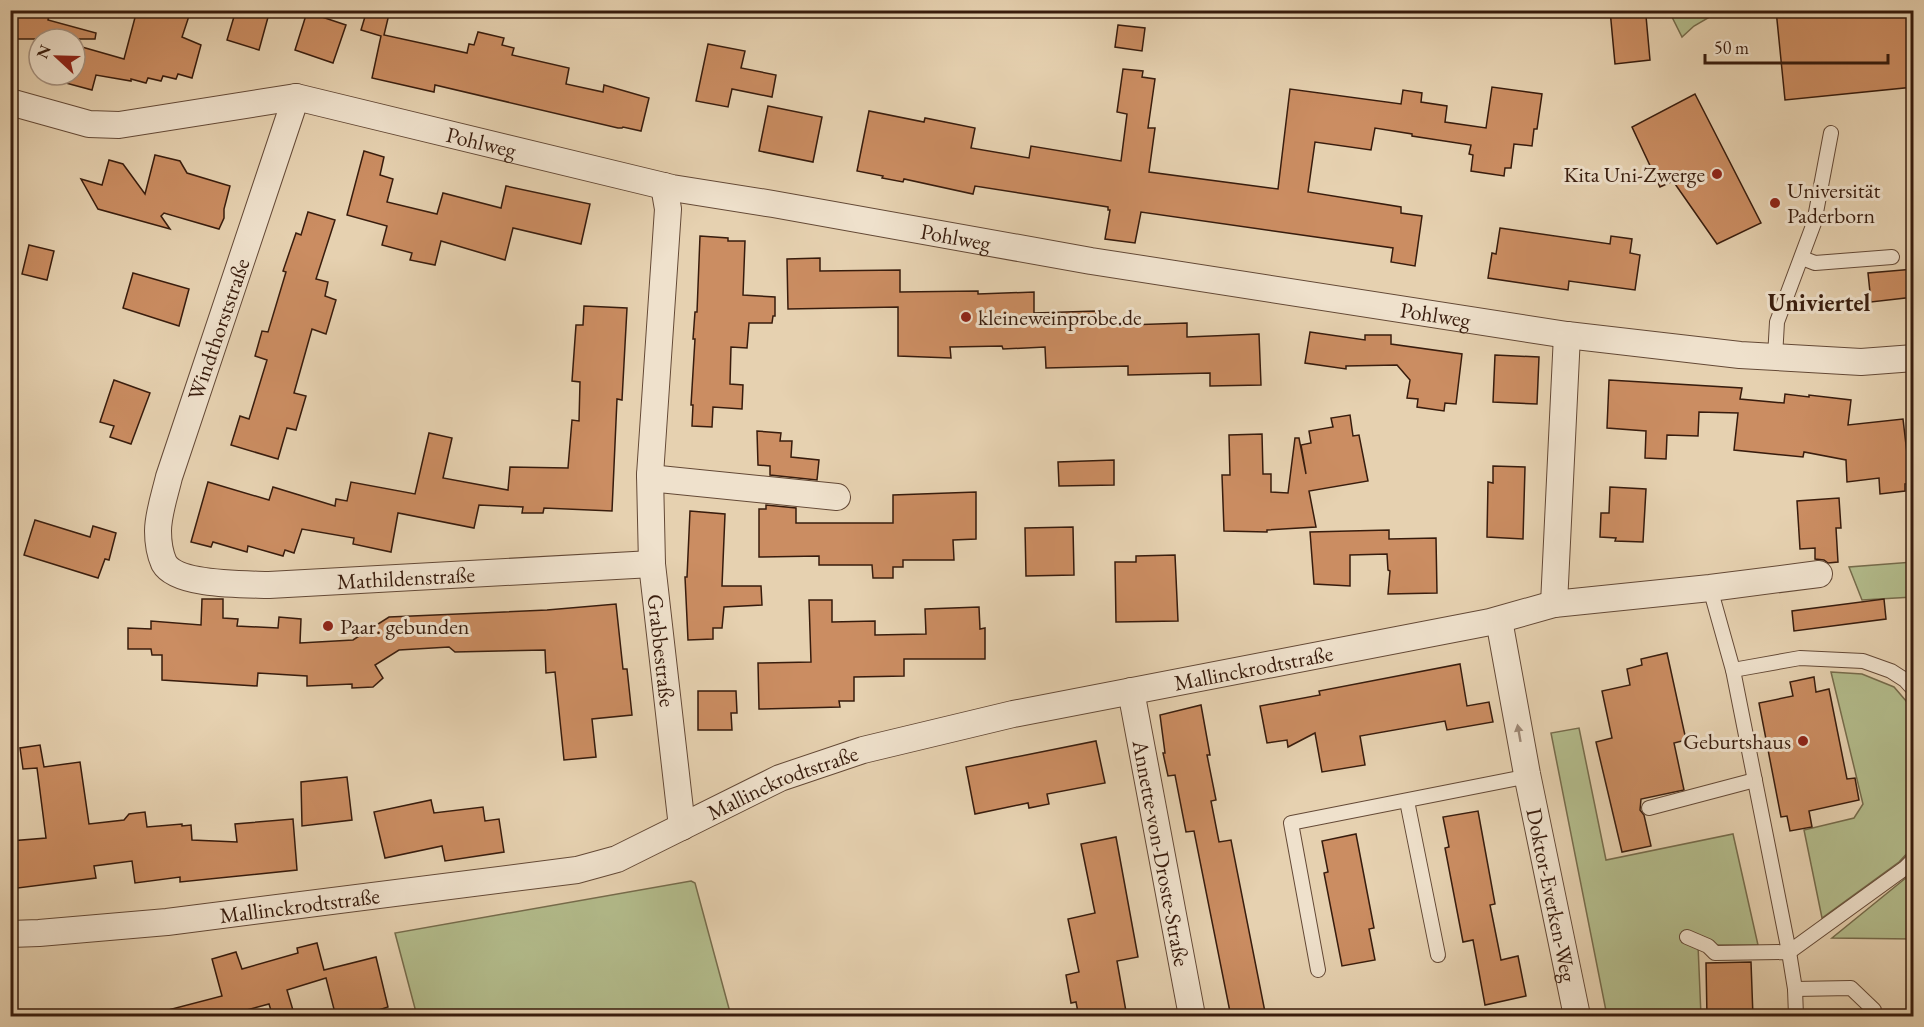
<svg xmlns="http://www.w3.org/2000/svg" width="1924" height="1027" font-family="'EB Garamond',serif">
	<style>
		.green { fill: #b3bc8c; stroke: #766c4c; stroke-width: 1.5 }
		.building { fill: #cb8d62; stroke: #381c0d; stroke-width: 1.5 }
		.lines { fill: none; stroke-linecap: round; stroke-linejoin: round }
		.lane-casing { stroke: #644936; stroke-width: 16 }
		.street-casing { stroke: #644936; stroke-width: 28 }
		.lane { stroke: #efe1cc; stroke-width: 14 }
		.street { stroke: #efe1cc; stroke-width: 26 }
		.oneway { fill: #9d8876 }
		.poi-dot { fill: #8f2418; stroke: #efe1cc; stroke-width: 2 }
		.labels { text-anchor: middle; stroke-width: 6; stroke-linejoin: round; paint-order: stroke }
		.street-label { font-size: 22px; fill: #381c0d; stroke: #efe1cc }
		.poi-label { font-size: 22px; fill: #381c0d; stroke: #efe1cc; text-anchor: start }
		.neighbourhood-label { font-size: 24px; font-weight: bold; fill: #381c0d; stroke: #efe1cc }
	</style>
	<rect width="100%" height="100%" fill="#e6d1b0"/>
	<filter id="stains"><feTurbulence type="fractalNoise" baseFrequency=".00333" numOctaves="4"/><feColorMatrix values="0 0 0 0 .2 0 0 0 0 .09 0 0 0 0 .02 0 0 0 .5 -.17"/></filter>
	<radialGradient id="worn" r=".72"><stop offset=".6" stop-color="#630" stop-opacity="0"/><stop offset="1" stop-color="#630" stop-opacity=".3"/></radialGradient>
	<g class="green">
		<polygon points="1669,11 1669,10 1720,11 1694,26 1682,37"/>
		<polygon points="1913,562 1913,597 1862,600 1849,567"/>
		<polygon points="1831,672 1862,674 1894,687 1913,709 1914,846 1899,862 1822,918 1804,830 1854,818 1863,804"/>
		<polygon points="1579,728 1606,860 1733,834 1758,945 1698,945 1701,1016 1607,1016 1551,733"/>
		<polygon points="1913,873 1913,939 1832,938 1907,877"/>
		<polygon points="691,881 695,883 731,1016 417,1016 395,933"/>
	</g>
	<g class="building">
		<polygon points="18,10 50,10 48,20 96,33 95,39 10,39"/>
		<polygon points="137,10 191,10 182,37 201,45 192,78 178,74 176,79 163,76 161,81 148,78 146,83 131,79 131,81 96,75 92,90 62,82 63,75 75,75 75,45 124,59"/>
		<polygon points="236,10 270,10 259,50 227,40"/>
		<polygon points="367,10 390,10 384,35 467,53 469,44 474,45 478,32 504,38 502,45 514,48 512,55 569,68 566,84 603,92 604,85 649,98 641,131 623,127 622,128 618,128 435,85 434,92 372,78 381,36 361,30"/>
		<polygon points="1610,10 1638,10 1638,17 1646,16 1650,60 1615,64"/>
		<polygon points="1776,10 1914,10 1914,87 1785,100"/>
		<polygon points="307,12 346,25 333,63 295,50"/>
		<polygon points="1118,25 1145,28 1142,51 1115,47"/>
		<polygon points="708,44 745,51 741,68 776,75 772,97 732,89 728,107 696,101"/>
		<polygon points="1123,69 1143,71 1142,77 1155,79 1148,128 1155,128 1149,172 1278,189 1290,89 1401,104 1403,90 1422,93 1421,102 1447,106 1445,122 1486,128 1492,87 1542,94 1537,129 1534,129 1532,146 1514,144 1511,168 1505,168 1504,176 1471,171 1473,155 1469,154 1471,145 1412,136 1412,134 1375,128 1371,150 1315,142 1308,192 1401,207 1401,213 1422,216 1415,266 1391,262 1393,248 1141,212 1135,243 1105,239 1110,210 1108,210 1108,207 975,186 973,194 904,179 903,182 882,178 883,176 857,171 869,111 924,122 925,118 975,128 971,148 1029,158 1031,146 1121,161 1127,114 1117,112"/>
		<polygon points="1695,94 1761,223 1717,244 1673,181 1660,187 1632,127"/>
		<polygon points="768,106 822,117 813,162 759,151"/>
		<polygon points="364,151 384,157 380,175 393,179 387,202 437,214 443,193 501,208 506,186 590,204 581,244 513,228 505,260 441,241 435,265 410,260 412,253 382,245 387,226 347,215"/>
		<polygon points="155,155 180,161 187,173 230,186 224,209 224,218 219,229 164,213 161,216 170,229 98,209 81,179 102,185 109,160 123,164 145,194"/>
		<polygon points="308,212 335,220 316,279 328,282 325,296 336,300 326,334 312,329 294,393 306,396 296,430 287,428 278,459 231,445 240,416 249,419 267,360 255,356 262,331 268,332 286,272 283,271 296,233 301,235"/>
		<polygon points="1500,228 1610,244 1611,236 1632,239 1630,253 1640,255 1635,290 1569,281 1568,290 1488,278 1492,253 1496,254"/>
		<polygon points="700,236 728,238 728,241 745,241 743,295 775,297 775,316 773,316 772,323 749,323 747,348 731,347 730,384 743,385 742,409 713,407 712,427 692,426 693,405 691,405 695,339 693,339 695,312 697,312"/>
		<polygon points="29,245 54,251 47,280 22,274"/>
		<polygon points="820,258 820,271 900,270 900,292 978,291 978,294 1034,292 1034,313 1096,311 1097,326 1187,323 1187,337 1259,334 1261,385 1210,386 1210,373 1128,375 1128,366 1046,368 1045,347 1003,349 1002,346 950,347 951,358 898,356 898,307 788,309 787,259"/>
		<polygon points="1914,269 1914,297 1871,302 1868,273"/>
		<polygon points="133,273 189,289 179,326 123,308"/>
		<polygon points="584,306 627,308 622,400 617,399 612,511 544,508 543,513 522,513 523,507 479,505 474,528 398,513 391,552 353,544 354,538 302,529 294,553 285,550 283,556 248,546 247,552 213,542 211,547 191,542 208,482 269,500 273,487 335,506 336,499 347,501 351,482 415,494 429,433 452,438 443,478 508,490 510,467 568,468 572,420 579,421 580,382 572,381 576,325 583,325"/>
		<polygon points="1310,332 1365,340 1365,335 1391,335 1391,344 1462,354 1456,404 1445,403 1444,411 1417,407 1418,399 1407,398 1410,380 1397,365 1346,366 1346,369 1305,363"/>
		<polygon points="1495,355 1539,357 1537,404 1493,402"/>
		<polygon points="114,380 150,393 131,444 110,437 114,426 100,422"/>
		<polygon points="1609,380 1742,388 1740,399 1784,403 1785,394 1809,397 1809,395 1851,400 1848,425 1903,419 1908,462 1914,462 1914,483 1905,484 1905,491 1880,494 1879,478 1847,482 1846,460 1804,452 1803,457 1734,450 1738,413 1699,412 1698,436 1667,435 1666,459 1645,458 1646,431 1607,428"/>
		<polygon points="1350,415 1353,436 1359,435 1368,481 1309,491 1316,527 1267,530 1267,532 1224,531 1222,475 1230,475 1229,435 1262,434 1263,474 1271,474 1271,492 1288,493 1295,438 1299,438 1306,474 1301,445 1311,443 1309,431 1333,427 1331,418"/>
		<polygon points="757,431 781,433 780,441 792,441 791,457 819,460 817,480 770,475 770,466 758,465"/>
		<polygon points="1114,460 1114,485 1059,486 1058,462"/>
		<polygon points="1493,466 1525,467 1523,539 1487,537 1488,482 1493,483"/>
		<polygon points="1610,487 1646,489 1643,542 1615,541 1616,538 1600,537 1601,513 1609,513"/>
		<polygon points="976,492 976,539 953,540 954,560 903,560 903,567 893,567 893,578 873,578 872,565 819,565 819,556 759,557 759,509 766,509 766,505 796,508 796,523 893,523 893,495"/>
		<polygon points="1839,498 1841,528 1836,528 1838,562 1828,563 1824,560 1815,559 1815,548 1800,549 1797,501"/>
		<polygon points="690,511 725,514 722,586 761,586 762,605 724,607 722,628 713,628 713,639 688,640 685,577 687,577"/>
		<polygon points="35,520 90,537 93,526 116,533 109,560 105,559 98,578 24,555"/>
		<polygon points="1073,527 1074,575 1026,576 1025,528"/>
		<polygon points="1389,530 1389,539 1436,538 1437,593 1388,594 1390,571 1388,570 1387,554 1350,555 1350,586 1314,584 1310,532"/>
		<polygon points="1175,555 1178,621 1116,622 1115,562 1136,562 1136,556"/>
		<polygon points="202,599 223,599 223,618 238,619 237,626 278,628 279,617 301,619 300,643 353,640 389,617 547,610 616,604 623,669 627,669 632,715 592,719 596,757 564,760 555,672 546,673 545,650 455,652 449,647 399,650 375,665 383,678 373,687 352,688 352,684 307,686 307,676 258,673 257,686 162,680 162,655 152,655 151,649 128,649 128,628 151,629 151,621 201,625"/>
		<polygon points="1884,599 1886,619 1794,631 1792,611"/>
		<polygon points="809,600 832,600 832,622 875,621 875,635 926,634 925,609 979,607 980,629 985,628 985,659 904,659 904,676 854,677 854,701 839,701 840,707 759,709 758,663 811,662"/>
		<polygon points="1667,653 1686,740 1674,743 1684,790 1641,799 1640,810 1644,815 1651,846 1622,852 1596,742 1612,738 1602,691 1630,685 1627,669 1642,665 1641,659"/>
		<polygon points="1460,664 1467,706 1489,702 1493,722 1447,730 1445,721 1360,736 1365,765 1322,772 1315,733 1288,747 1287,740 1267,743 1260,706 1320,695 1319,691"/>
		<polygon points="1814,677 1816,692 1829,689 1847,779 1855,778 1859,800 1809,811 1812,827 1790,831 1787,816 1781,817 1759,703 1793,696 1790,682"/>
		<polygon points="698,691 736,691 737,713 731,713 732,730 698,730"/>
		<polygon points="1201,705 1210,755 1207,755 1216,800 1211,801 1219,842 1231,840 1266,1017 1231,1017 1194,831 1186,832 1175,775 1168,776 1163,753 1165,753 1160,715"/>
		<polygon points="1096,741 1105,783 1047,794 1049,804 1029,808 1028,803 975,814 966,767"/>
		<polygon points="40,745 44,767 80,762 89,824 124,820 129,814 145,812 147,827 182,824 182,826 191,825 192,840 237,842 235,824 293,819 297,870 180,882 180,877 135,883 132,861 94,866 96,878 10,889 10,841 46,838 37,768 23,769 20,748"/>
		<polygon points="347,777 352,820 302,826 301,782"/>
		<polygon points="431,800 434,813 483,807 485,821 499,819 504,852 445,861 442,846 385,858 374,812"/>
		<polygon points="1478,811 1495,904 1490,905 1501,960 1518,956 1526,996 1485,1005 1473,940 1463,942 1445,848 1449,847 1443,817"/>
		<polygon points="1356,834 1374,928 1369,929 1375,960 1342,966 1324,873 1328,872 1322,841"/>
		<polygon points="1116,837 1138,957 1117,961 1127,1017 1079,1017 1076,1002 1071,1003 1066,975 1079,972 1068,919 1095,913 1081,844"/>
		<polygon points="317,943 324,970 376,957 388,1007 357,1017 336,1017 326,978 287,990 295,1017 273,1017 269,1004 220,1017 169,1017 168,1010 222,996 212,959 236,952 242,969 298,953 297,948"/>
		<polygon points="1751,962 1753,1017 1707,1017 1706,963"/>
	</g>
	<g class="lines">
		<defs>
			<g id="lane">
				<polyline points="1802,258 1815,263 1892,257"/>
				<polyline points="1775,357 1777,322 1814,223 1831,133"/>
				<polyline points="1710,588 1733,670 1789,952 1905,868 1914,859"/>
				<polyline points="1733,670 1800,658 1863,661 1891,671 1905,680 1914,690"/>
				<polyline points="1407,801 1438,955"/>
				<polyline points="1649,808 1755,780"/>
				<polyline points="1687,937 1708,946 1715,953 1789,952 1795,989 1796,1016"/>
				<polyline points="1318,970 1291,823 1519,778 1527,774"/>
				<polyline points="1795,989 1851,988 1874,1010 1874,1016"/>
			</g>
			<g id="street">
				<path id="s1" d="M296,97L169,477C165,494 158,514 158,531C158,541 160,554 164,563C177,586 245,584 269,585L652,564"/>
				<path id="s2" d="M10,102L89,124L119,125L296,97L672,188L773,204L1091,261L1567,335L1740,355L1861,362L1914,358"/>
				<path id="s3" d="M664,186L668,209L650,475L652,564L682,827"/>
				<polyline points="650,475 659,479 837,497"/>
				<polyline points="1554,604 1567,335"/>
				<path id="s4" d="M1499,620L1527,774L1577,1016"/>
				<path id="s5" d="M1131,691L1192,1016"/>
				<path id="s6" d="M10,934L39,933L167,922L577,870L617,859L780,778L863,750L1013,714L1490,622L1554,604L1710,588L1819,574"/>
			</g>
		</defs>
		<use href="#lane" class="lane-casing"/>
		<use href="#street" class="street-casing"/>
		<use href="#lane" class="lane"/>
		<use href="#street" class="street"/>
	</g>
	<defs><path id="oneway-solid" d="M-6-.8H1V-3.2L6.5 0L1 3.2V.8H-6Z" transform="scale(1.5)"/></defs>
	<use class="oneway" href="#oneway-solid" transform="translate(1519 733) rotate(-100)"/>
	<g class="poi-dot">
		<circle cx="1717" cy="174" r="6"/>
		<circle cx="1775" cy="203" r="6"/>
		<circle cx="966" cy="317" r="6"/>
		<circle cx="328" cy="626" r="6"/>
		<circle cx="1803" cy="741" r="6"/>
	</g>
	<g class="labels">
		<g class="street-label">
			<text dy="8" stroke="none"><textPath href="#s2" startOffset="482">Pohlweg</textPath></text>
			<text dy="8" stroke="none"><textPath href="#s2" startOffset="966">Pohlweg</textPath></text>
			<text dy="8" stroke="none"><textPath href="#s2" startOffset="1452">Pohlweg</textPath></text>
			<text transform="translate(218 329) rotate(-71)" y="8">Windthorststraße</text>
			<text dy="8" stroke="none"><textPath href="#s1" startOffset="736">Mathildenstraße</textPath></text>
			<text dy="8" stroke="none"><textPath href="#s3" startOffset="466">Grabbestraße</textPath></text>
			<text dy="8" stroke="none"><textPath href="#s6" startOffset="1281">Mallinckrodtstraße</textPath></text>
			<text dy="8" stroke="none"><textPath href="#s6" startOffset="795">Mallinckrodtstraße</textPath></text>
			<text dy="8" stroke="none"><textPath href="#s5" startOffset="165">Annette-von-Droste-Straße</textPath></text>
			<text dy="8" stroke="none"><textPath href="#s4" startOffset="280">Doktor-Everken-Weg</textPath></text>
			<text dy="8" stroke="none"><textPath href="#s6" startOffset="291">Mallinckrodtstraße</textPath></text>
		</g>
		<g class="poi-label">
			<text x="1705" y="182" text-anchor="end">Kita Uni-Zwerge</text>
			<text x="1787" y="198">Universität<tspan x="1787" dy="25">Paderborn</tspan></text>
			<text x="978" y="325">kleineweinprobe.de</text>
			<text x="340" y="634">Paar. gebunden</text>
			<text x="1791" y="749" text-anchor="end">Geburtshaus</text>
		</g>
		<g class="neighbourhood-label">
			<text x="1819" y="311">Univiertel</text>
		</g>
	</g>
	<rect width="1924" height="1027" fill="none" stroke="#e6d1b0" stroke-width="36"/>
	<rect x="12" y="12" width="1900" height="1003" fill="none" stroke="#381c0d" stroke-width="3"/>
	<rect x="18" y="18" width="1888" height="991" fill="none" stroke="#381c0d" stroke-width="1.5"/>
	<g transform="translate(57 57) rotate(292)"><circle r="28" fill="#efe1cc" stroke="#a69280" stroke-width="1.5"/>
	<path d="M0-4.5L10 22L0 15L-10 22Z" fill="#8f2418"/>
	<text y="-9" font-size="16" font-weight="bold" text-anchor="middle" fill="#381c0d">N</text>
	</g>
	<path d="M1705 54v9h183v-9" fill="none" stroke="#381c0d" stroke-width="3"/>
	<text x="1714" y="54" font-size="18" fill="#381c0d" stroke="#efe1cc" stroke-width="4.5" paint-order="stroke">50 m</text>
	<rect width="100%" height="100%" filter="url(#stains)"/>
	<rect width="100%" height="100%" fill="url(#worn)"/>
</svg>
